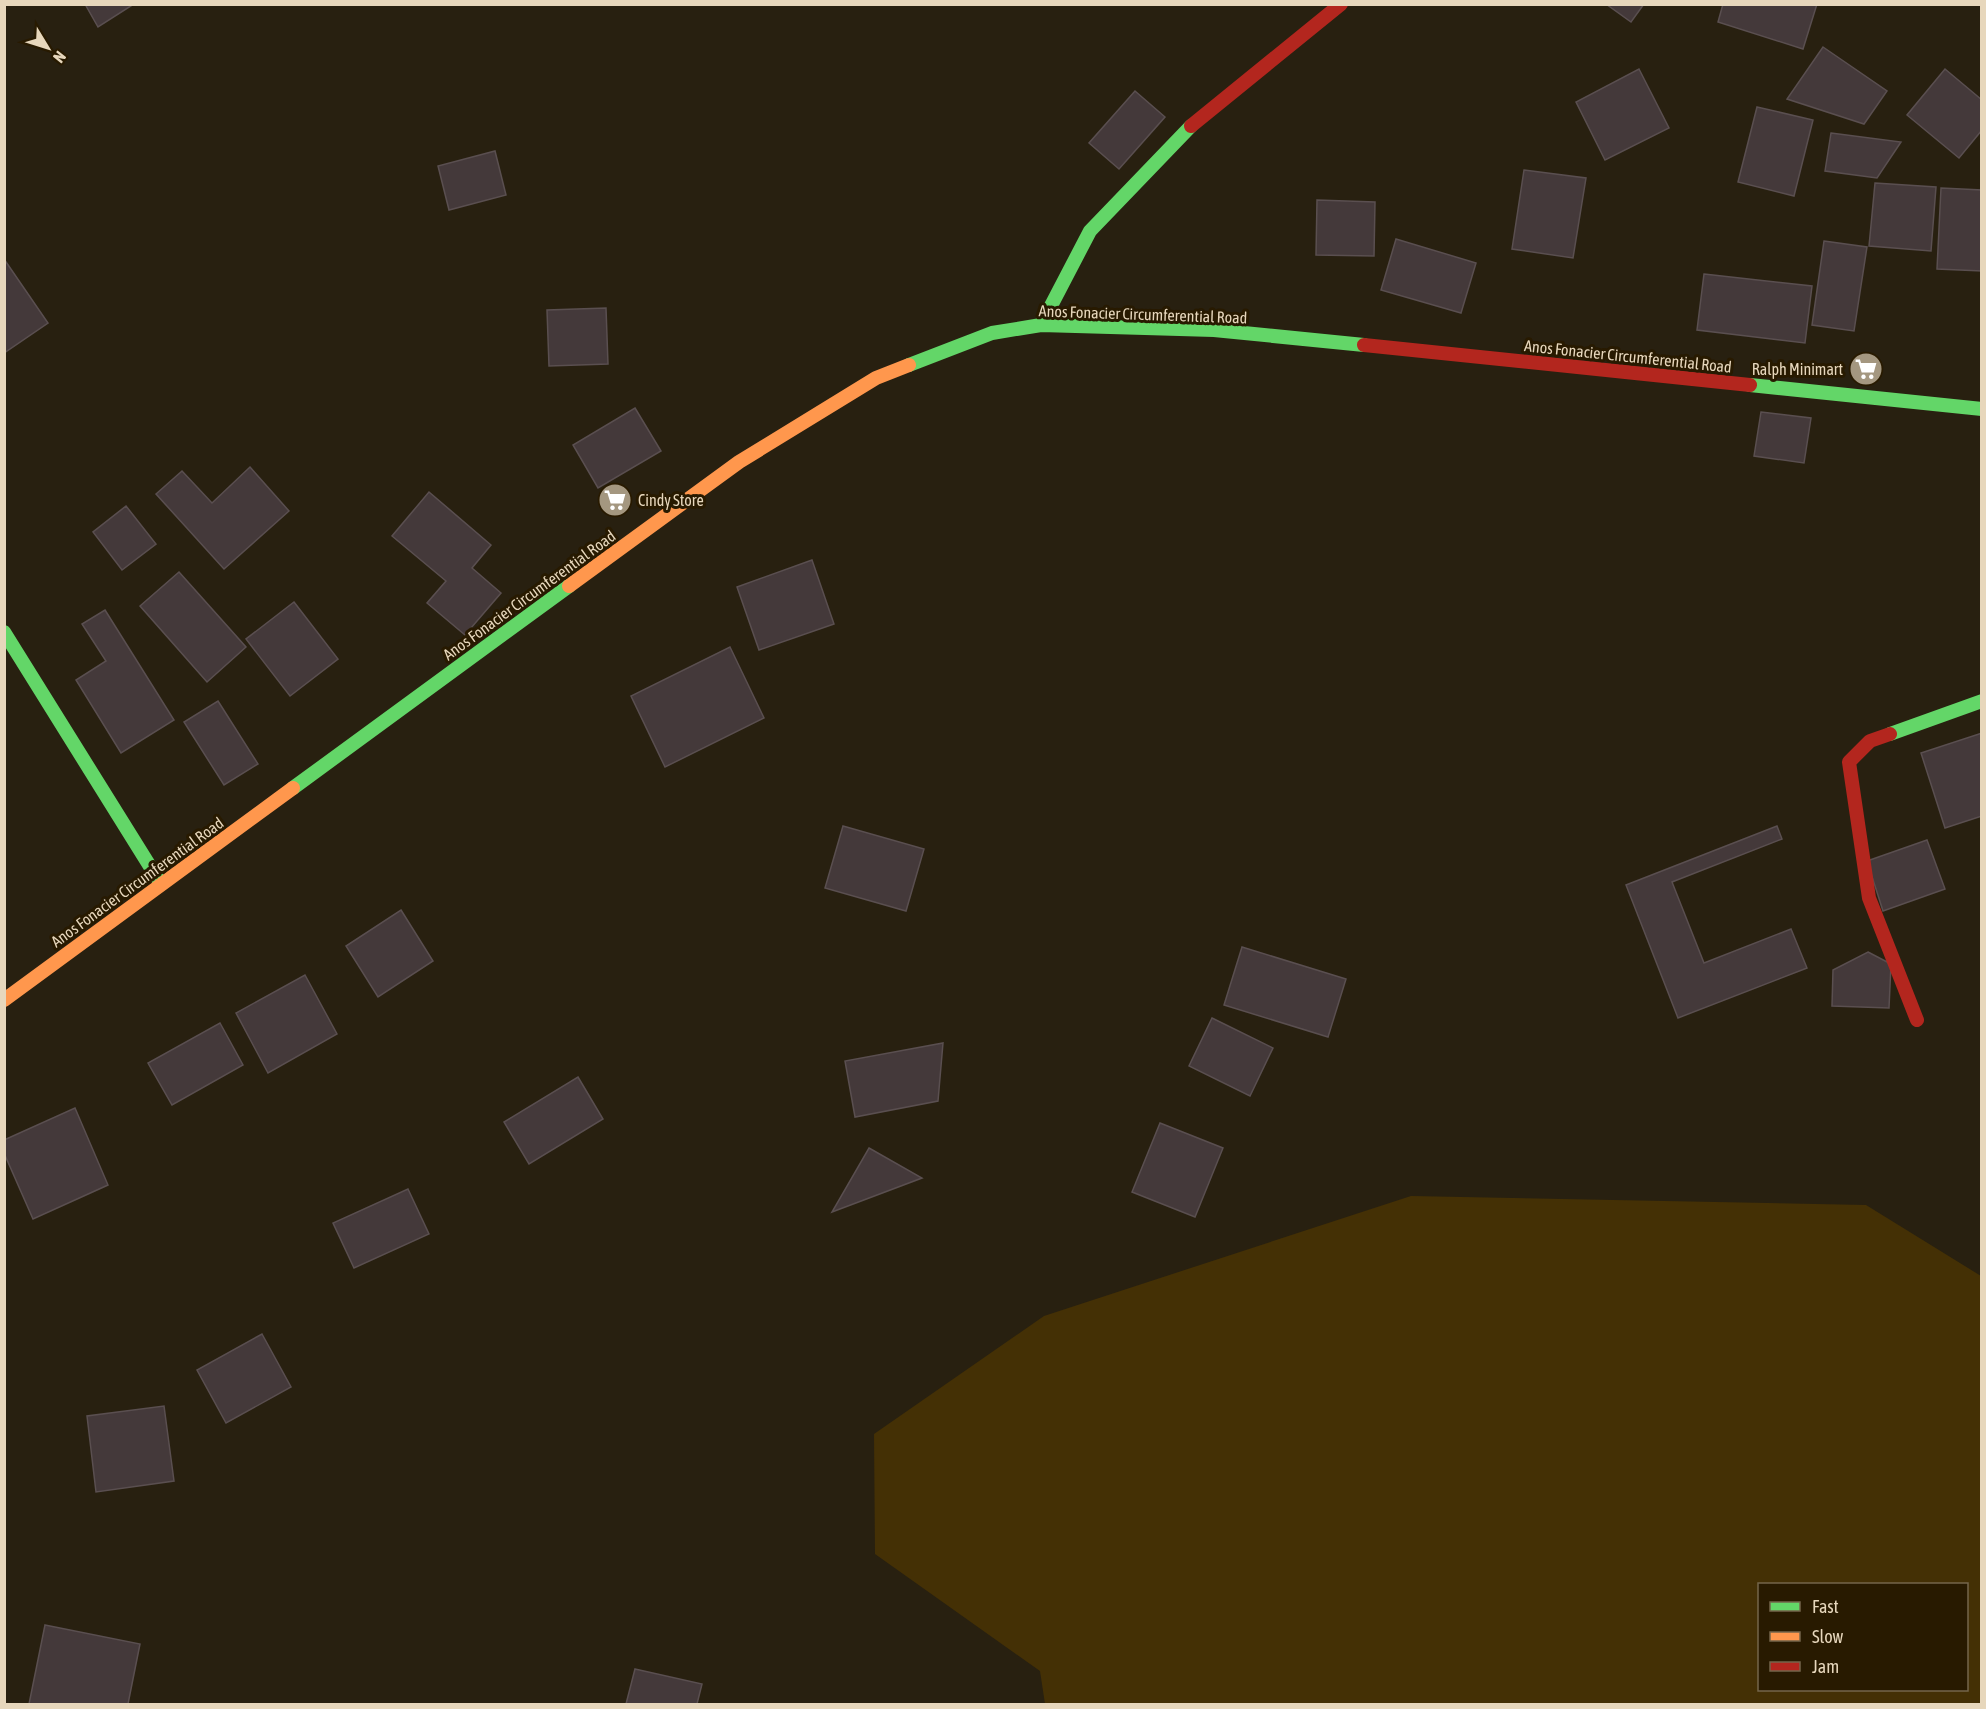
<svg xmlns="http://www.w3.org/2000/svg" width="1986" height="1709" font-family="'Asap Condensed',sans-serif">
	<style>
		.green { fill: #443005; fill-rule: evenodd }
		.building { fill: #44393a; stroke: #5a4f50; stroke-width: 1.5 }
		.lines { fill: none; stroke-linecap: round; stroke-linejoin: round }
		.fast { stroke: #63d668; stroke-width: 14 }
		.slow { stroke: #ff974d; stroke-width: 14 }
		.jam { stroke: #b3261e; stroke-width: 14 }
		.labels { text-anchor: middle; stroke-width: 6; stroke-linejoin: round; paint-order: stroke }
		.street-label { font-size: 16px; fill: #e7d7bc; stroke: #281a00 }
		.poi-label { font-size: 16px; fill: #e7d7bc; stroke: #281a00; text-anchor: end }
	</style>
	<rect width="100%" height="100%" fill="#282010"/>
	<path class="green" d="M1411,1196L1866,1205L1981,1276V1704H1045L1040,1671L875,1554L874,1434L1044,1316ZM1760,1584H1966V1690H1760Z"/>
	<g class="building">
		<polygon points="85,4 134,4 98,27"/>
		<polygon points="1606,4 1644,4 1631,22"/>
		<polygon points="1723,4 1817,4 1803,49 1718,22"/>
		<polygon points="1823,47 1887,91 1864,124 1787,99"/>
		<polygon points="1639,69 1669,128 1605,160 1576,102"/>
		<polygon points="1945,69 1982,100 1982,130 1959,158 1907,115"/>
		<polygon points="1135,91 1165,117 1119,169 1089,143"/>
		<polygon points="1757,107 1813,120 1794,196 1738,182"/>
		<polygon points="1831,133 1901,142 1877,178 1825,171"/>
		<polygon points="495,151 506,195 449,210 438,166"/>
		<polygon points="1524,170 1586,178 1573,258 1512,249"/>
		<polygon points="1875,183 1936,187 1931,251 1869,246"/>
		<polygon points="1941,188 1982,190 1982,271 1937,269"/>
		<polygon points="1317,200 1375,202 1374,256 1316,255"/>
		<polygon points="1396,239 1476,263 1461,313 1381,290"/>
		<polygon points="1824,241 1867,247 1854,331 1812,325"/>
		<polygon points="4,259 48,323 4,353"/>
		<polygon points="1704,274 1812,286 1805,343 1697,330"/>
		<polygon points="606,308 608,364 549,366 547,310"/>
		<polygon points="635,408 661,451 598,488 573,445"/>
		<polygon points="1761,412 1811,418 1804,463 1754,456"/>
		<polygon points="250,467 289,511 224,569 156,494 182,471 212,503"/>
		<polygon points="429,492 491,545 472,568 501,593 465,635 427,603 446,581 392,536"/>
		<polygon points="126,506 156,544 122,570 93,532"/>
		<polygon points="812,560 834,624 759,650 737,587"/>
		<polygon points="179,572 246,647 207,682 140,606"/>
		<polygon points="294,602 338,659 290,696 246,639"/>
		<polygon points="105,610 174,720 121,753 76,680 106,661 82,624"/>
		<polygon points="730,647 764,718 665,767 631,696"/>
		<polygon points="218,701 258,764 224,785 184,722"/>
		<polygon points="1982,733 1982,816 1945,828 1921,753"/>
		<polygon points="843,826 924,849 906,911 825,888"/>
		<polygon points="1777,826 1782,839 1672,882 1704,963 1791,929 1807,968 1678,1018 1626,885"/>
		<polygon points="1927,840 1945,889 1883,911 1867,861"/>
		<polygon points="401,910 433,961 378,997 346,946"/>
		<polygon points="1242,947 1346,979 1328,1037 1224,1005"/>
		<polygon points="1868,952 1891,964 1889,1008 1832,1006 1833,970"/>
		<polygon points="305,975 337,1034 268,1073 236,1013"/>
		<polygon points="1212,1018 1273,1048 1250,1096 1189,1066"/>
		<polygon points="220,1023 243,1065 172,1105 148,1063"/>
		<polygon points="943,1043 938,1101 855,1117 845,1061"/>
		<polygon points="578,1077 603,1119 529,1164 504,1122"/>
		<polygon points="75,1108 108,1185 33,1219 4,1153 4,1140"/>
		<polygon points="1160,1123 1223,1148 1195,1217 1132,1192"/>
		<polygon points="869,1148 922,1178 832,1212"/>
		<polygon points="408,1189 429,1234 354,1268 333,1223"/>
		<polygon points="262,1334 291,1387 226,1423 197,1370"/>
		<polygon points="164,1406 174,1481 96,1492 87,1416"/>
		<polygon points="45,1625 140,1644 128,1704 29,1704"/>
		<polygon points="635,1669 702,1684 697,1704 626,1704"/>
	</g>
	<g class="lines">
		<g class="fast">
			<polyline points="1041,325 1090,231 1191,126"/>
			<polyline points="909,365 992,333 1041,325 1214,330 1364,345"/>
			<polyline points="1750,385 1982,409"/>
			<polyline points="4,632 161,884"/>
			<polyline points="1890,734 1982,701"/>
			<polyline points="293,788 569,586"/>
		</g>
		<g class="slow">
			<polyline points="569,586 739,462 876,378 909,365"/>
			<polyline points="4,1000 293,788"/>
		</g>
		<g class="jam">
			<polyline points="1191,126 1341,4"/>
			<polyline points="1364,345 1750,385"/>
			<polyline points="1890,734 1870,741 1849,762 1869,898 1917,1020"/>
		</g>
	</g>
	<defs>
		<symbol id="supermarket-disc" viewBox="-11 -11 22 22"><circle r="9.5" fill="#a49780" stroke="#281a00"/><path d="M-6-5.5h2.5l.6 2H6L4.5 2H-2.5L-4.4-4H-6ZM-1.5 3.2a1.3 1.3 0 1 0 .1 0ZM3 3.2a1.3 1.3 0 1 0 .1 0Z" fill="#fff"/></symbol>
	</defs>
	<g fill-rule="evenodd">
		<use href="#supermarket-disc" x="1847" y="350" width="38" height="38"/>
		<use href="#supermarket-disc" x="596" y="481" width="38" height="38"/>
	</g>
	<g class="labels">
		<g class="street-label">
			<text transform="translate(1143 314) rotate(2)" y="6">Anos Fonacier Circumferential Road</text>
			<text transform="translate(1628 356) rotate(6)" y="6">Anos Fonacier Circumferential Road</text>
			<text transform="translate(529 595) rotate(-36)" y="6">Anos Fonacier Circumferential Road</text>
			<text transform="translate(137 882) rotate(-36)" y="6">Anos Fonacier Circumferential Road</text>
		</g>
		<g class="poi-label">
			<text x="1843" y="375">Ralph Minimart</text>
			<text x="638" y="506" text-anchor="start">Cindy Store</text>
		</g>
	</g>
	<rect width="1986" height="1709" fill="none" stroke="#e7d7bc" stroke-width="12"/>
	<rect x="1758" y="1583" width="210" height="108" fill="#281a00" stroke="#74664b" stroke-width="1.5"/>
	<rect x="1770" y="1602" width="30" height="9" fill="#63d668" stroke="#74664b" stroke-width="1.5"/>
	<text x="1812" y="1613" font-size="18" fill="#e7d7bc">Fast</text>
	<rect x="1770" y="1632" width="30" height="9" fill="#ff974d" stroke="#74664b" stroke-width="1.5"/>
	<text x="1812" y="1643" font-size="18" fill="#e7d7bc">Slow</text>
	<rect x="1770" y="1662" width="30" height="9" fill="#b3261e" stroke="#74664b" stroke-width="1.5"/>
	<text x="1812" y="1673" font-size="18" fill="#e7d7bc">Jam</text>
	<g transform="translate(48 48) rotate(128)" stroke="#281a00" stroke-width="4.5" paint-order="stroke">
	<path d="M0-4.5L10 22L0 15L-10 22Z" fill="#e7d7bc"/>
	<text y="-9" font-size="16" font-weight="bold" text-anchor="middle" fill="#e7d7bc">N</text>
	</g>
</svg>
